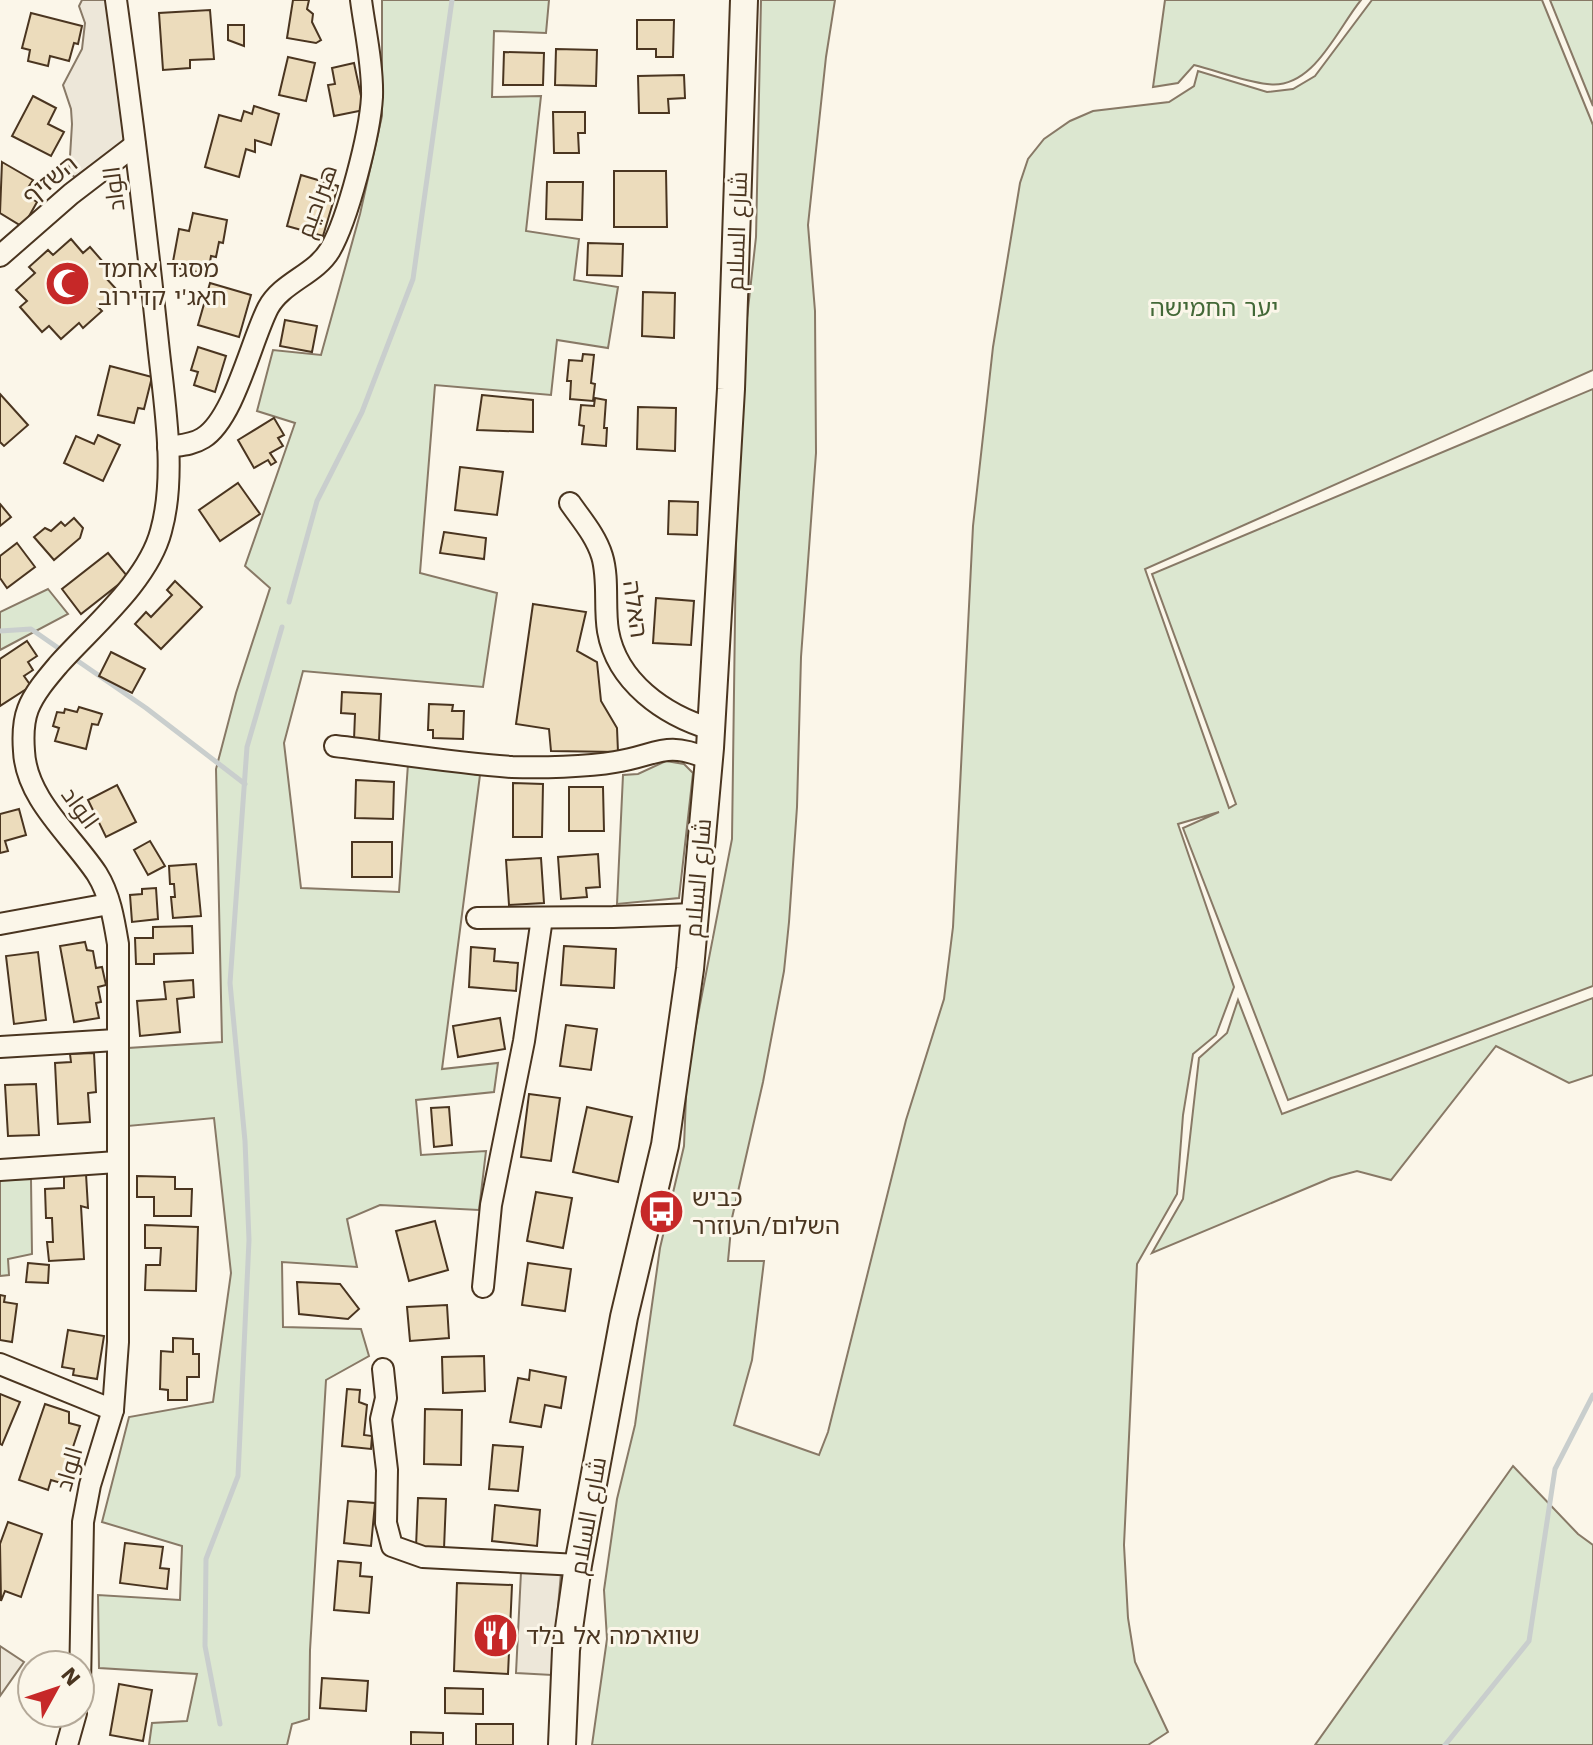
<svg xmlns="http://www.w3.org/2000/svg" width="1593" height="1745" font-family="'Work Sans',Cairo,'Noto Sans Hebrew',sans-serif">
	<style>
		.green { fill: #dce7d0; stroke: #887966; stroke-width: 2 }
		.parking { fill: #ede7d9; stroke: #887966; stroke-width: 2 }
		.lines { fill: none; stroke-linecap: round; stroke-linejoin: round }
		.stream { stroke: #c9cecd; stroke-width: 5 }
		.building { fill: #ecdcbc; stroke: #4a3520; stroke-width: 2 }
		.minor-casing { stroke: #4a3520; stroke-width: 24 }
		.major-casing { stroke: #4a3520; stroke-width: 30 }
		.minor { stroke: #fbf6e9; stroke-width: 20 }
		.major { stroke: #fbf6e9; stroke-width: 26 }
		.labels { text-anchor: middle; stroke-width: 6; stroke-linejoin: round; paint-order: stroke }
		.street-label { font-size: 24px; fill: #4a3520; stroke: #fbf6e9 }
		.poi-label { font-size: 24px; fill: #4a3520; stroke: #fbf6e9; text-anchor: start }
		.park-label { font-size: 24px; fill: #436837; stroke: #fbf6e9 }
	</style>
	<rect width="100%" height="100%" fill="#fbf6e9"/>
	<g class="green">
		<polygon points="382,0 549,0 546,33 494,31 492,97 541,96 526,231 579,239 574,280 618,287 608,348 557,340 551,395 435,385 420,573 497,593 483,687 303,671 284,743 301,888 399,892 408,764 480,775 442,1069 498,1063 494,1092 416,1100 421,1155 486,1151 479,1210 380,1205 347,1219 357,1267 282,1262 283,1327 361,1329 369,1356 326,1380 310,1650 309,1719 292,1724 287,1745 149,1745 152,1723 187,1721 197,1674 99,1668 98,1595 180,1600 182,1546 102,1522 129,1417 213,1402 231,1273 214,1118 128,1126 128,1048 222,1042 216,769 236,693 270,588 245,566 295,423 257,411 273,350 321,355 360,214 382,116"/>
		<polygon points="761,0 835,0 826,57 808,225 815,311 816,453 801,657 797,807 789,922 784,971 763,1082 732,1218 728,1261 764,1261 752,1360 734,1425 819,1455 828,1432 906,1120 944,999 953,927 973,526 993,347 1020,183 1028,159 1044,139 1070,121 1093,111 1169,102 1194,86 1198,71 1267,92 1293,89 1315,76 1372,0 1542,0 1593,125 1593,370 1145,569 1229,808 1236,804 1152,574 1593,389 1593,986 1288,1100 1183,828 1219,812 1178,824 1234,987 1216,1035 1193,1054 1183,1115 1177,1194 1137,1264 1124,1545 1128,1618 1135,1662 1168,1732 1148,1745 592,1745 607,1639 604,1590 617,1499 635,1425 660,1248 684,1146 687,1072 732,839 738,399 756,237"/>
		<path d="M1165,0H1361C1337,29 1313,91 1267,84C1243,81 1218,71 1194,65L1178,83L1153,87Z"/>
		<polygon points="1550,0 1593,0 1593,106"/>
		<polygon points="48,589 68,614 0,650 0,612"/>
		<polygon points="666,761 684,764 693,773 679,898 617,904 623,775 638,774"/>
		<polygon points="1593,998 1593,1075 1569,1083 1496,1046 1391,1180 1357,1171 1331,1178 1152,1253 1183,1199 1199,1058 1227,1033 1238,1000 1282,1114"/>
		<polygon points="31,1179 32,1254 8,1259 9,1275 0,1276 0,1180"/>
		<polygon points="1513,1466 1578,1534 1593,1545 1593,1745 1315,1745"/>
	</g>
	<g class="parking">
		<polygon points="82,0 107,0 128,139 75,177 69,173 72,124 71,109 63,85 82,49 85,23 79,6"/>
		<polygon points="521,1572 561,1573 552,1675 516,1673"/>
		<polygon points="0,1646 24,1662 0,1696"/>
	</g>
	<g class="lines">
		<g class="stream">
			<polyline points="289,602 317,501 362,412 413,279 452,0"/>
			<polyline points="0,631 31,629 64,652"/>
			<polyline points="72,657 146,708 245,784"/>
			<polyline points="220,1724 205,1646 206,1559 238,1476 249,1240 245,1141 230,983 247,747 282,627"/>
			<polyline points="1445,1745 1529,1641 1555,1469 1593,1395"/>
		</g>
	</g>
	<g class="building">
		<polygon points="293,0 309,0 307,9 313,14 312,22 321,40 316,43 287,38"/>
		<polygon points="210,10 214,59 190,60 190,68 163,70 159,13"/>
		<polygon points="31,13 82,26 78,44 74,43 69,61 50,56 48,66 28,61 30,50 22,48"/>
		<polygon points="637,20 674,20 673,57 656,57 656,49 637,49"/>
		<polygon points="228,25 244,25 244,46 228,40"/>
		<polygon points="556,49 597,50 596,86 555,85"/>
		<polygon points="504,52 544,53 543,85 503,85"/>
		<polygon points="288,57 315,63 306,101 279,95"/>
		<polygon points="354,63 364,110 334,116 328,85 335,84 332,68"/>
		<polygon points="684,75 685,98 668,99 669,113 639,113 638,76"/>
		<polygon points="33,96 56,108 48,124 64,132 51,156 12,136"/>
		<polygon points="254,106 279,114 271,145 255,140 255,152 246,149 239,177 205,167 219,115 241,121 244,111 252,114"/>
		<polygon points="553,112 585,112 585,133 578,133 579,153 554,153"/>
		<polygon points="2,162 33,180 24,194 37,202 23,227 0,213"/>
		<polygon points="614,171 666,171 667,227 614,227"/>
		<polygon points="301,175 338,186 323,236 287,226"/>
		<polygon points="547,182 583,182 582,220 546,219"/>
		<polygon points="193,213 227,220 223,243 219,242 216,257 211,256 208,274 172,267 179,229 189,231"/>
		<polygon points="71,239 83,253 90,247 111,271 105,277 117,290 98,307 102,311 83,328 79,323 61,339 49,326 42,332 20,307 27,301 16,290 35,273 29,267 48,250 53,255"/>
		<polygon points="588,243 623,244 622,276 587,275"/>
		<polygon points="210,283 251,295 239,337 198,325"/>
		<polygon points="643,292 675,293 674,338 642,336"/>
		<polygon points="285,320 317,326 312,352 280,346"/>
		<polygon points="198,347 226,356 215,392 194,385 198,372 191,370"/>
		<polygon points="583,354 594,355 591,383 595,384 593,401 570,399 571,381 567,381 569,360 582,361"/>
		<polygon points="110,366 152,377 144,409 138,408 134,423 98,415"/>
		<polygon points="0,394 28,425 4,446 0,442"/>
		<polygon points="482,395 533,400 533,432 477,430"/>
		<polygon points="595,398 606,400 604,428 607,428 606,446 582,444 584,426 579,425 581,405 594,406"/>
		<polygon points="638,407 676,408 675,451 637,449"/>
		<polygon points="274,418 284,435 278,438 283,446 270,453 276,462 271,465 268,460 254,468 238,440"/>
		<polygon points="98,435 120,445 103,481 64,463 76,436 94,444"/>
		<polygon points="460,467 503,472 497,515 455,510"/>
		<polygon points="238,483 260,514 220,541 199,510"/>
		<polygon points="669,501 698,502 697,535 668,534"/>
		<polygon points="0,504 11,517 0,526"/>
		<polygon points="74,518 83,528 80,538 54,560 34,537 45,528 51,531 61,522 65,526"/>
		<polygon points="444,532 486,538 484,559 440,553"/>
		<polygon points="17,543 35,567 7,588 0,578 0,556"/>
		<polygon points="108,553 128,577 81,614 62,589"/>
		<polygon points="175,581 202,607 161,649 135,624 146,612 151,617 172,595 167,590"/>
		<polygon points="656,598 694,601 691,645 653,643"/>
		<polygon points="533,604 586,612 577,651 597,662 601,701 617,728 618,752 551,751 549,729 516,724"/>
		<polygon points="27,641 37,656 28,662 33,670 24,676 31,686 0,706 0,659"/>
		<polygon points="111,652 145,669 132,693 99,676"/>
		<polygon points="342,692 381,694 379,741 354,740 355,714 341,713"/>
		<polygon points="429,704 453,705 452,711 464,711 463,739 433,738 433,730 428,730"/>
		<polygon points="79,707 102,714 98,725 92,724 86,749 55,741 59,728 53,726 57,712 64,713 65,709 77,712"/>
		<polygon points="356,780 394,782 393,819 355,818"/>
		<polygon points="513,783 543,784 542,837 513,837"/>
		<polygon points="117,785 136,822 106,837 88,800"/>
		<polygon points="569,787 603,787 604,831 569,831"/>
		<polygon points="19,809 26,835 5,841 8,851 0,853 0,814"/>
		<polygon points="150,841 165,866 148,875 134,850"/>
		<rect x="352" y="842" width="40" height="35"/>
		<polygon points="598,854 600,887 586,888 587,897 561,899 558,857"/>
		<polygon points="541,858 544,903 509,905 506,860"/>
		<polygon points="196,864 201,916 173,918 171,897 175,897 174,884 170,884 169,866"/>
		<polygon points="156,888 158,919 132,922 130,895 142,894 142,889"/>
		<polygon points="192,926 193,953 154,954 154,964 136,964 135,938 153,938 153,927"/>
		<polygon points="85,942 87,950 93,951 96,968 102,967 106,985 98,987 101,1002 96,1003 99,1018 74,1022 60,946"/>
		<polygon points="564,946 616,949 614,988 561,985"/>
		<polygon points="471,947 495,949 494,961 518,963 516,991 469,987"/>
		<polygon points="38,952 46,1020 14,1024 6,956"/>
		<polygon points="193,980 194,997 177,999 180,1032 140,1036 137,1001 166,999 164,982"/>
		<polygon points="500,1018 505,1049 458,1057 453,1026"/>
		<polygon points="566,1025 597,1029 591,1070 560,1066"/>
		<polygon points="94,1053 96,1092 88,1093 90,1122 58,1124 55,1063 71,1062 70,1054"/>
		<polygon points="36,1084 39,1135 8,1136 5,1085"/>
		<polygon points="529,1094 560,1098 551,1161 521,1157"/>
		<polygon points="449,1107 452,1145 434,1147 431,1108"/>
		<polygon points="587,1107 632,1117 618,1182 573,1172"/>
		<polygon points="86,1174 88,1208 81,1206 84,1259 49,1261 47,1242 53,1242 52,1218 46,1218 45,1189 64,1188 64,1175"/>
		<polygon points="137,1176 175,1177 175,1189 192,1189 191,1216 154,1216 154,1197 137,1197"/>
		<polygon points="536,1192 572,1198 563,1248 527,1241"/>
		<polygon points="435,1221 448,1270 409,1281 396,1231"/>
		<polygon points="145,1225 198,1227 196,1291 145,1290 146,1265 160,1265 161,1248 145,1248"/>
		<polygon points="28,1263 49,1265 48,1283 26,1282"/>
		<polygon points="528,1263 571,1269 565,1311 522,1305"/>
		<polygon points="297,1282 340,1284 359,1309 348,1319 299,1314"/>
		<polygon points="0,1295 5,1296 4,1302 17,1304 12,1342 0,1340"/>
		<polygon points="447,1305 449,1338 410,1341 407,1307"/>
		<polygon points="68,1330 104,1336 97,1379 73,1375 74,1369 62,1367"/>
		<polygon points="173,1338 193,1339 193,1354 199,1354 199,1377 187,1377 187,1400 168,1400 168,1390 160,1389 161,1351 173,1352"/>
		<polygon points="484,1356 485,1391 443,1393 442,1357"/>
		<polygon points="530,1370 566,1377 561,1408 545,1405 541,1427 510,1422 518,1378 529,1380"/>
		<polygon points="347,1389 360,1390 359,1402 367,1405 364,1435 372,1436 371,1449 342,1446"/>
		<polygon points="0,1394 20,1402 2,1445 0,1444"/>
		<polygon points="45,1404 69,1412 69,1423 80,1426 61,1483 51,1480 48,1490 19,1480"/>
		<polygon points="425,1409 462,1410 461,1465 424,1464"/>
		<polygon points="493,1445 523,1447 518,1491 489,1489"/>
		<polygon points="418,1498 446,1499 444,1549 416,1547"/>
		<polygon points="348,1501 375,1503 371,1546 344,1543"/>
		<polygon points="495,1505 540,1510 537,1546 492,1541"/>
		<polygon points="8,1522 42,1534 21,1597 5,1591 1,1601 0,1544"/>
		<polygon points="125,1543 163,1547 160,1568 169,1569 167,1589 120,1583"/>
		<polygon points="338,1561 361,1563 360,1576 372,1577 369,1613 334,1610"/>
		<polygon points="457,1583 512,1585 508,1674 454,1671"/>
		<polygon points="322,1678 368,1681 366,1711 320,1708"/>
		<polygon points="119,1684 152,1690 143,1741 110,1735"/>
		<polygon points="445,1688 483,1689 483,1714 445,1713"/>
		<rect x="476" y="1724" width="37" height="21"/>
		<polygon points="411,1732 443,1733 443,1745 411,1745"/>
	</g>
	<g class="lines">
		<defs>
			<g id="minor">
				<polyline points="0,256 71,194 135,145"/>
				<path d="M168,447C180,445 192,445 203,438C234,419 251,341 268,308C282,282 315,275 330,250C348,219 370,133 372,97C373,65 365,31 361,0"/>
				<path d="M570,503C581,519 596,536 602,556C609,579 604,607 608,631C617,682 664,715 711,729"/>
				<path d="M335,746C394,753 453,763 512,767C540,768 587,767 615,762C659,755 664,740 709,759"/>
				<polyline points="477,918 613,917 695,914"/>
				<polyline points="0,924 109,904"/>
				<polyline points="0,1047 116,1040"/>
				<polyline points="0,1170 117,1162"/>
				<polyline points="483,1287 491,1205 524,1041 542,918"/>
				<polyline points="0,1364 113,1410"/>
				<polyline points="383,1369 386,1398 381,1419 387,1470 386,1523 392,1546 423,1557 578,1565"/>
				<path d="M80,1686L83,1522L90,1485L113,1410L118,1342V944C114,920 110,895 97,874C72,836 26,799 24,751C23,738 23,722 28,709C34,693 48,677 59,664C93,626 148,581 161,531C177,474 164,401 158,343C146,229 132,114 116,0"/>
				<polyline points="67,1745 76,1713"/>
			</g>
			<polyline id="major" points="562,1745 566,1650 578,1565 624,1317 665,1145 690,969 710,748 731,389 744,0"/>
		</defs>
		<use href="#minor" class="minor-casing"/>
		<use href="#major" class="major-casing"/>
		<use href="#minor" class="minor"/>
		<use href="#major" class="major"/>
	</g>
	<defs>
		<symbol id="mosque-disc" viewBox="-11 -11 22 22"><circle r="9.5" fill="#c62828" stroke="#fbf6e9"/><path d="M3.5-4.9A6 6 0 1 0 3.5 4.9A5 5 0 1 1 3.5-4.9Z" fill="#fff"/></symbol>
		<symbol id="bus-disc" viewBox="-11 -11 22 22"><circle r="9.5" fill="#c62828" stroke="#fbf6e9"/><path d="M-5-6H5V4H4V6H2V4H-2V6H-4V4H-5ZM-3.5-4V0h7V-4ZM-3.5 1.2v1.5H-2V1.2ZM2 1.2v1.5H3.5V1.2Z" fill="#fff"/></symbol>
		<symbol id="restaurant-disc" viewBox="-11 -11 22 22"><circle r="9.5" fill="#c62828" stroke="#fbf6e9"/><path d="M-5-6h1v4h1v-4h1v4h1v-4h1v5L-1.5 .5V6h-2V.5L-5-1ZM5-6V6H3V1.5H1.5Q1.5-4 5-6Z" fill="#fff"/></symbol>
	</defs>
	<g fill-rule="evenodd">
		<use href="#mosque-disc" x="42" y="258" width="51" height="51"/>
		<use href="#bus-disc" x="636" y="1186" width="51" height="51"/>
		<use href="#restaurant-disc" x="470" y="1610" width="51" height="51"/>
	</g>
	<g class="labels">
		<g class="street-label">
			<text transform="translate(50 180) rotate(-39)" y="8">השזיף</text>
			<text transform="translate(114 189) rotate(-97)" y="8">الواد</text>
			<text transform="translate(317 201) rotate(-70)" y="8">هبراحيم</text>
			<text transform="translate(737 231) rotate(-88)" y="8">شارع السلام</text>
			<text transform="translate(635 609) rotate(82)" y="8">האלה</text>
			<text transform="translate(80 808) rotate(54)" y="8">الواد</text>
			<text transform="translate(698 878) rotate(-85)" y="8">شارع السلام</text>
			<text transform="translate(69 1469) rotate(-74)" y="8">الواد</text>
			<text transform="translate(588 1516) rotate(-80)" y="8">شارع السلام</text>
		</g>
		<g class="poi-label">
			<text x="98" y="277">מסגד אחמד<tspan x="98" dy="28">חאג'י קדירוב</tspan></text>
			<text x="692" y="1206">כביש<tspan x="692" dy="28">השלום/העוזרר</tspan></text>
			<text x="526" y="1644">שווארמה אל בלד</text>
		</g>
		<g class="park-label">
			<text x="1214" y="316">יער החמישה</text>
		</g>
	</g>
	<g transform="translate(56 1689) rotate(50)"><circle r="38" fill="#fbf6e9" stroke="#b4a999" stroke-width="2"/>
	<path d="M0-6L14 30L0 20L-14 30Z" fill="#c62828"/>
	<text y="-12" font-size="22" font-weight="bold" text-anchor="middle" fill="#4a3520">N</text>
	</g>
</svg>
